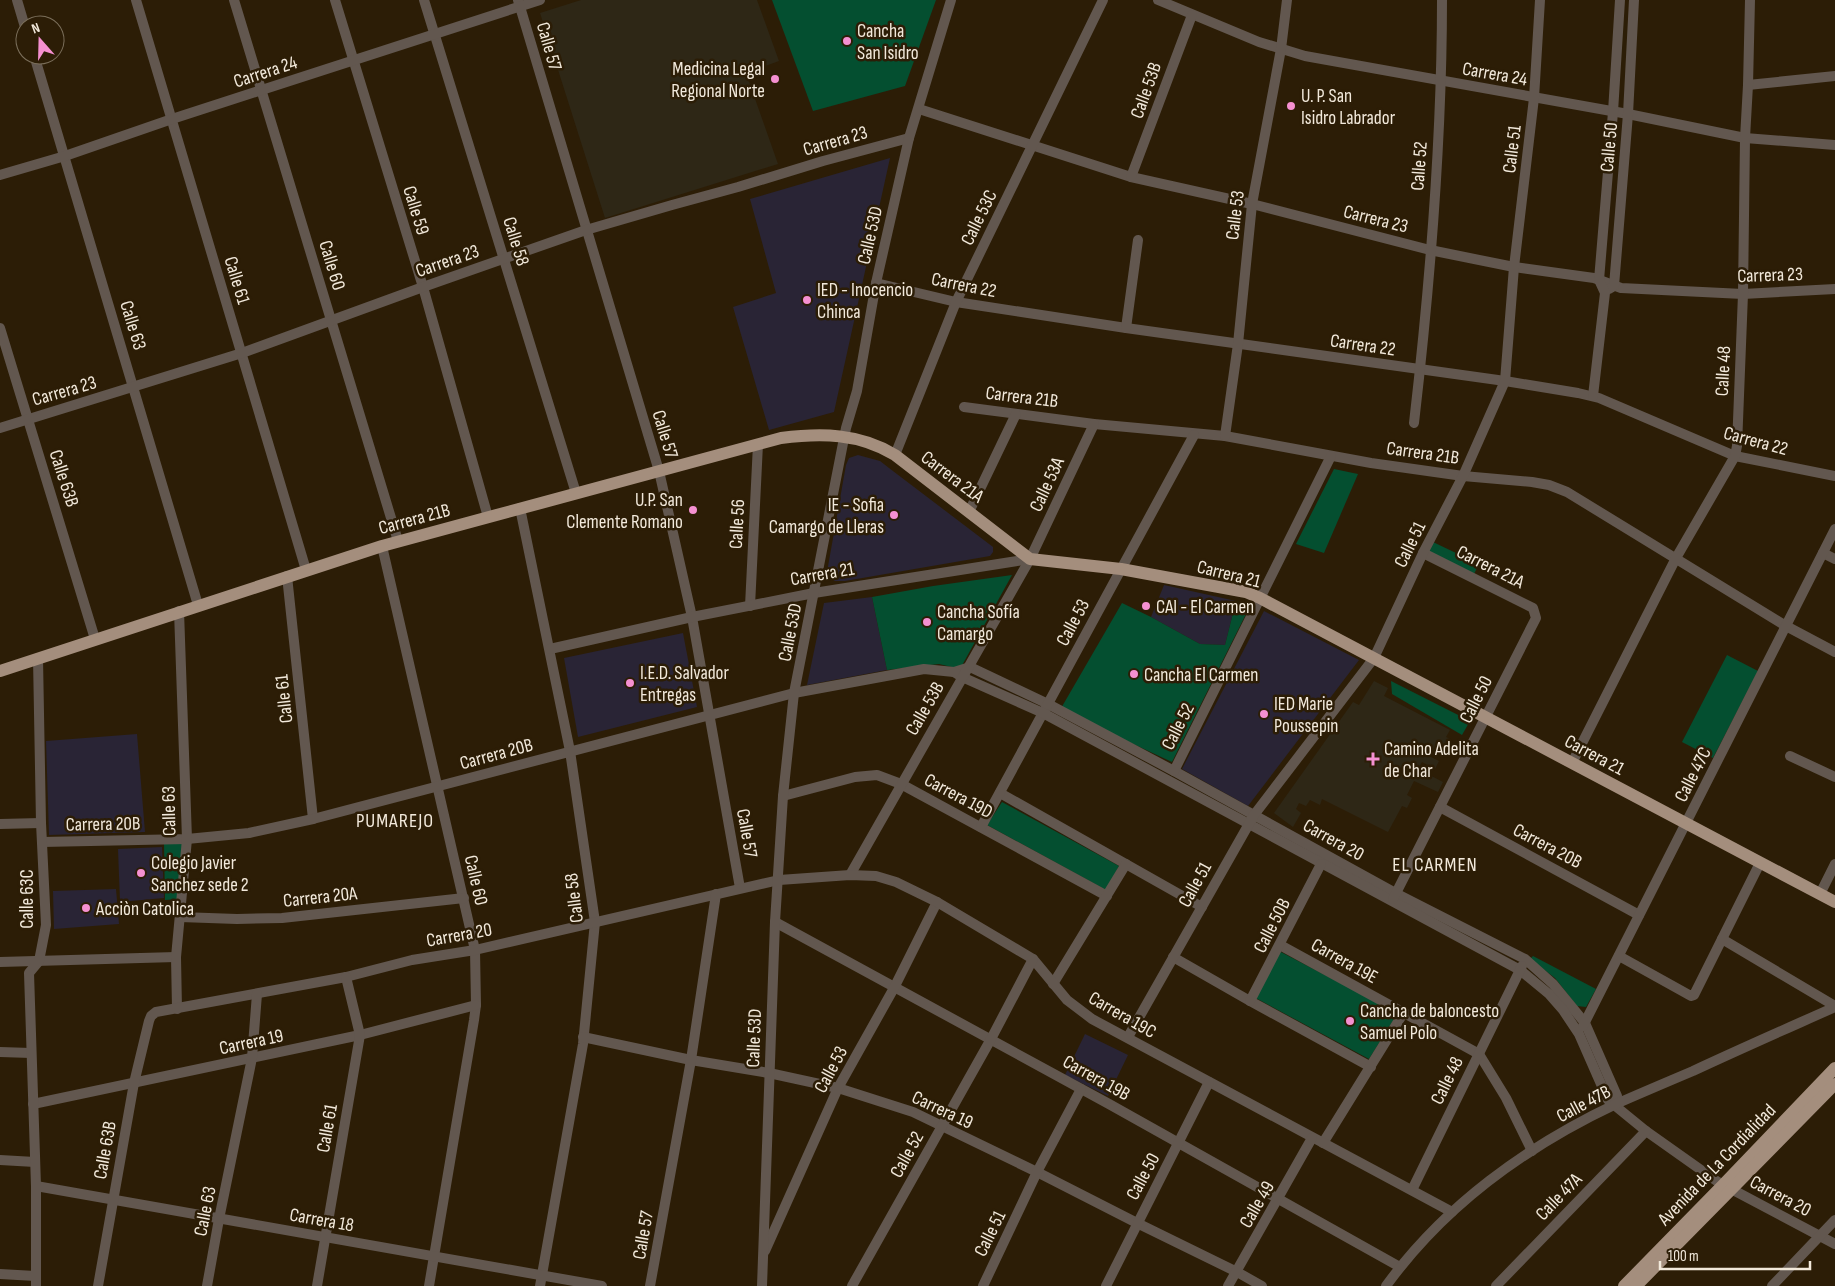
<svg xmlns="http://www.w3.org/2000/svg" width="1835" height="1286" font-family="'Sofia Sans Condensed',sans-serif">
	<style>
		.education { fill: #292435 }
		.medical { fill: #2e2716 }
		.green { fill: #044f30 }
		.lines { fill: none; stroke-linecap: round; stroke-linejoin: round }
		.minor { stroke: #62574f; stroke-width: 10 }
		.major { stroke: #a48e7d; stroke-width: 12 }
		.poi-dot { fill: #f590d1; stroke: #2c1d06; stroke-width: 2 }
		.labels { text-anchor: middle; stroke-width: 5; stroke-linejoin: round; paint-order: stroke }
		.poi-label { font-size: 19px; fill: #f2e9db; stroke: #2c1d06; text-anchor: start }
		.street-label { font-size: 19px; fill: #f2e9db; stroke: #2c1d06 }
		.neighbourhood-label { font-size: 20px; letter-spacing: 1px; fill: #f2e9db; stroke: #2c1d06 }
	</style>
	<rect width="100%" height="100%" fill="#2c1d06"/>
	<g class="education">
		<polygon points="890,158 834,412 769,430 733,307 776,293 750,199"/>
		<polygon points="858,455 880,461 889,468 993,547 993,552 990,556 845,581 834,581 827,572 846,465 849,458"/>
		<polygon points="1164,585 1236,601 1225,645 1200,644 1151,617"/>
		<polygon points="872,597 887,670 807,685 824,603"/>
		<polygon points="1264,611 1359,660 1248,806 1182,769"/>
		<polygon points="683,633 697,707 578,737 564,658"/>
		<polygon points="137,734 145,832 49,835 46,741"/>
		<polygon points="162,847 164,898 120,902 118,849"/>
		<polygon points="116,889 119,924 54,929 53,891"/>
		<polygon points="1085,1034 1128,1055 1108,1096 1065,1075"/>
	</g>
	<g class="medical">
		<polygon points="581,0 757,0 779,61 746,73 778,164 605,218 540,13"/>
		<polygon points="1374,681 1388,688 1384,696 1450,730 1446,737 1450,739 1443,750 1440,749 1436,756 1429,753 1427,755 1439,761 1435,769 1422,762 1418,769 1443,782 1438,792 1414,781 1407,795 1412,798 1407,808 1402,806 1388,832 1322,799 1320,805 1310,800 1306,806 1299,803 1296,809 1301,813 1293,827 1274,813 1353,702 1359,705"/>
	</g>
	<g class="green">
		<polygon points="772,0 936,0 905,86 813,111"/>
		<polygon points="1334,469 1358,474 1324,553 1296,544"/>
		<polygon points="1433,542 1479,564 1474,574 1428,551"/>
		<polygon points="1012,575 960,669 939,664 887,670 872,597 933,586"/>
		<polygon points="1236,601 1250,606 1172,762 1060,710 1122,603 1151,617 1200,644 1225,645"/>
		<polygon points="1727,655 1758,671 1713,758 1682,742"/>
		<polygon points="1391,681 1470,721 1462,735 1392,694"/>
		<polygon points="1002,802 1119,866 1106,890 987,825"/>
		<polygon points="164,844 183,844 179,899 165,900"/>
		<polygon points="1275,949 1398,1013 1369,1059 1250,995"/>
		<polygon points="1533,956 1596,989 1586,1007 1577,1006 1555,978 1530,959"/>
	</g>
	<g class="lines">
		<g class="minor">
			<polyline points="17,0 25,27"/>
			<polyline points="136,0 306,570"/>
			<polyline points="234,0 398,541"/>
			<polyline points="335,0 423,287 488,517"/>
			<polyline points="424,0 576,493"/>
			<polyline points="518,0 659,471 692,617 740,888"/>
			<polyline points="1158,0 1259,42 1305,56 1628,114 1745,138 1835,145"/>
			<polyline points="34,55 198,605"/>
			<polyline points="1748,85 1835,76"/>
			<polyline points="919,109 1131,177 1252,204 1430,250 1514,267 1594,278 1621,288 1743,294 1835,289"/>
			<polyline points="0,175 65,156 172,119 540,0"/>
			<polyline points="1131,177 1192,15"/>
			<polyline points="876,283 956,302 1126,328 1505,381 1578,393 1599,398 1735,456 1835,476"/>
			<polyline points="1609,289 1614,286 1628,114 1634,0"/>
			<polyline points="0,328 95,639"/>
			<polyline points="1126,328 1138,240"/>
			<polyline points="1593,396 1605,293 1599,280 1613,112 1620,0"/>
			<polyline points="964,407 1094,424 1225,436 1371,463 1463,476 1532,482 1549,485 1567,492 1786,626 1835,652"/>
			<path d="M1414,423C1430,284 1442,140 1442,0"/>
			<polyline points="0,428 242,353 423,287 586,230 672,205 738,187 823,161 909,138"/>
			<polyline points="1225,436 1238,344 1252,204 1281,49 1287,0"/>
			<polyline points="895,455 956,302 1103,0"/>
			<polyline points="520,508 570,751 595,922 583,1044 540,1286"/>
			<polyline points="969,512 1016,414"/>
			<polyline points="382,546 475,950 476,1005 474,1020 429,1286"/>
			<polyline points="1823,553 1835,559"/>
			<polyline points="287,576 313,819"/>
			<polyline points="750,606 758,444"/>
			<polyline points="550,649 692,617 814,593 1030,559"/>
			<polyline points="954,672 970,667 1048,704 1174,771 1397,894 1525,959 1553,984 1585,1023 1617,1096 1615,1105"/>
			<polyline points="1790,756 1835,777"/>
			<polyline points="1572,763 1676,558 1735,456 1737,446 1743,294 1745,138 1748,85 1750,0"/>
			<polyline points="1174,771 1331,456"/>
			<polyline points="1000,793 1202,907"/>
			<polyline points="783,796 855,777 877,775 901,784 1107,896"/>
			<polyline points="1440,807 1639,915"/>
			<polyline points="0,824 41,823"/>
			<polyline points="981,827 1194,435"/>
			<polyline points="42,842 187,839 249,833 313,819 794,693 924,669 954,672 962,677 1043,713 1520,970 1549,994 1563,1010 1579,1034 1608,1100 1646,1131 1718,1182 1835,1244"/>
			<polyline points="850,875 1030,559 1094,424"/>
			<polyline points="1820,894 1835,864"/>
			<polyline points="1393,899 1536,618 1533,608 1423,553"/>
			<polyline points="180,917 237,919 282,918 464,898"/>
			<polyline points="775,922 1109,1104 1400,1267"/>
			<polyline points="1722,939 1835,1006"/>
			<polyline points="1280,945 1479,1054 1506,1098 1532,1151"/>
			<polyline points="1619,956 1691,996 1694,995 1760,863"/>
			<polyline points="1173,957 1250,1001 1371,1067"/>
			<polyline points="0,962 176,957"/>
			<polyline points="1053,984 1126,864"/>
			<polyline points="1250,1001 1321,864"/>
			<polyline points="177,1009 176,957 187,839 179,611"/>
			<polyline points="1583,1026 1835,529"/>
			<polyline points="583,1037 691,1060 769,1073 838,1088 913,1112 1037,1172 1137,1223 1237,1272 1262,1286"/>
			<polyline points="1128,1037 1254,815 1374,658 1423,553 1463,476 1505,381 1514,267 1534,98 1540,0"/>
			<polyline points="0,1052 31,1053"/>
			<polyline points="33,1104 360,1035 476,1005"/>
			<polyline points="1323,1143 1404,1012"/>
			<polyline points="0,1160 35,1162"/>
			<polyline points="36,1186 602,1286"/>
			<polyline points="1412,1190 1522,966"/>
			<polyline points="765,1251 838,1088 894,988 937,902"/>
			<polyline points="0,1274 35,1276"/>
			<polyline points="36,1286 36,1186 29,973 39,961 46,925 41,823 38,658"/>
			<polyline points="98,1286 134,1083 149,1021 151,1016 156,1012 346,977 412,960 475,950 779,880 850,875 876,876 896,882 937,902 1033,959 1067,1000 1092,1019 1452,1212"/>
			<polyline points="207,1286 219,1219 252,1058 257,994"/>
			<polyline points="317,1286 360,1035 346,977"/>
			<polyline points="650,1286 691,1060 716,894"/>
			<polyline points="762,1286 775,922 783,796 794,693 846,428 857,391 876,283 909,138 951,0"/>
			<polyline points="852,1286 991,1039 1033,959"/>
			<polyline points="983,1286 1037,1172 1081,1089"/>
			<polyline points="1106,1286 1209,1082"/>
			<polyline points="1228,1286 1312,1138"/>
			<path d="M1386,1286C1444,1206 1527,1146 1616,1104C1641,1093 1667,1082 1693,1071C1740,1049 1788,1028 1835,1007"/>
			<polyline points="1496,1286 1646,1131"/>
			<polyline points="1772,1286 1835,1220"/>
		</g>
		<g class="major">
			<path d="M0,671L382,546L781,438C821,433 859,433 895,455L1030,559L1121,569L1246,592L1260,598L1835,902"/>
			<polyline points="1624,1286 1723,1185 1835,1068"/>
			<polyline points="1636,1286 1835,1084"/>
		</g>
	</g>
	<g class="poi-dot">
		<circle cx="847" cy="41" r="5"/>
		<circle cx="775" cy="79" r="5"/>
		<circle cx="1291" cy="106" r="5"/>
		<circle cx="807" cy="300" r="5"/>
		<circle cx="693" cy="510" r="5"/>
		<circle cx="894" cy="515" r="5"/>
		<circle cx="1146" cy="606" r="5"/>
		<circle cx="927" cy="622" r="5"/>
		<circle cx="1134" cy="674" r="5"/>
		<circle cx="630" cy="683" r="5"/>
		<circle cx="1264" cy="714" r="5"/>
		<path d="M1370.5 751.5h5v5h5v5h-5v5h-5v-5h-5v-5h5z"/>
		<circle cx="141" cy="873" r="5"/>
		<circle cx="86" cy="908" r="5"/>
		<circle cx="1350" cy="1021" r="5"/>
	</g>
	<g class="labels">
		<g class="poi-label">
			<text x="857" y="37">Cancha<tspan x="857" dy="22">San Isidro</tspan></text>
			<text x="765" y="75" text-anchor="end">Medicina Legal<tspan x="765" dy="22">Regional Norte</tspan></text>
			<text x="1301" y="102">U. P. San<tspan x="1301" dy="22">Isidro Labrador</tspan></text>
			<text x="817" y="296">IED - Inocencio<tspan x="817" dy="22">Chinca</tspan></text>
			<text x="683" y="506" text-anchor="end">U.P. San<tspan x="683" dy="22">Clemente Romano</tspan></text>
			<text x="884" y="511" text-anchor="end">IE - Sofia<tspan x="884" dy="22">Camargo de Lleras</tspan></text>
			<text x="1156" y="613">CAI - El Carmen</text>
			<text x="937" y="618">Cancha Sofía<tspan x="937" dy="22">Camargo</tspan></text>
			<text x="640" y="679">I.E.D. Salvador<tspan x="640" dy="22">Entregas</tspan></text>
			<text x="1144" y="681">Cancha El Carmen</text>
			<text x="1274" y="710">IED Marie<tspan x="1274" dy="22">Poussepin</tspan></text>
			<text x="1384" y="755">Camino Adelita<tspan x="1384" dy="22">de Char</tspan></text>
			<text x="151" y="869">Colegio Javier<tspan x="151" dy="22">Sanchez sede 2</tspan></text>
			<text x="96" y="915">Acciòn Catolica</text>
			<text x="1360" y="1017">Cancha de baloncesto<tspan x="1360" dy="22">Samuel Polo</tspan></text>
		</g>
		<g class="street-label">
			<text transform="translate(550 46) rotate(74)" y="7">Calle 57</text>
			<text transform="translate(265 71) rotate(-18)" y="7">Carrera 24</text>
			<text transform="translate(1495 73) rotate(10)" y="7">Carrera 24</text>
			<text transform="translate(1145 90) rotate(-70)" y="7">Calle 53B</text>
			<text transform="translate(835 140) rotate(-16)" y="7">Carrera 23</text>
			<text transform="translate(1608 147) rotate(-85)" y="7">Calle 50</text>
			<text transform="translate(1511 149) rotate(-83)" y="7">Calle 51</text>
			<text transform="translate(1418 166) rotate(-86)" y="7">Calle 52</text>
			<text transform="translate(417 210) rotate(73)" y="7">Calle 59</text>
			<text transform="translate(1234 215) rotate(-83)" y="7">Calle 53</text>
			<text transform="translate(978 217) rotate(-64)" y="7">Calle 53C</text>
			<text transform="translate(1376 218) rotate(14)" y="7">Carrera 23</text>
			<text transform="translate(869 235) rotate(-77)" y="7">Calle 53D</text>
			<text transform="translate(517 241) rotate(73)" y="7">Calle 58</text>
			<text transform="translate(447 260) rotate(-19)" y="7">Carrera 23</text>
			<text transform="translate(333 265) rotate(73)" y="7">Calle 60</text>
			<text transform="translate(1770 274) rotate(-2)" y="7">Carrera 23</text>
			<text transform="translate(238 280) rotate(73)" y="7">Calle 61</text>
			<text transform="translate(964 284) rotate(11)" y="7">Carrera 22</text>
			<text transform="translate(134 325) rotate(73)" y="7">Calle 63</text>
			<text transform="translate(1363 344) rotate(8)" y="7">Carrera 22</text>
			<text transform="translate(1722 371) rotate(-87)" y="7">Calle 48</text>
			<text transform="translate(64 390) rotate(-16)" y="7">Carrera 23</text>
			<text transform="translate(1022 396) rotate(7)" y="7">Carrera 21B</text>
			<text transform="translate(666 434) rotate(73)" y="7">Calle 57</text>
			<text transform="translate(1756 440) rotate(15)" y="7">Carrera 22</text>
			<text transform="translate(1423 452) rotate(8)" y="7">Carrera 21B</text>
			<text transform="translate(953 476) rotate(37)" y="7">Carrera 21A</text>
			<text transform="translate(65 478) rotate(72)" y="7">Calle 63B</text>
			<text transform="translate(1046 484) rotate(-65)" y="7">Calle 53A</text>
			<text transform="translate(414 518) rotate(-15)" y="7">Carrera 21B</text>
			<text transform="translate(736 524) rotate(-87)" y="7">Calle 56</text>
			<text transform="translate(1409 544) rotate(-64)" y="7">Calle 51</text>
			<text transform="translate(1491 566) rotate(27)" y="7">Carrera 21A</text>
			<text transform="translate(822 573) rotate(-10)" y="7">Carrera 21</text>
			<text transform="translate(1229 573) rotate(14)" y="7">Carrera 21</text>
			<text transform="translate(1072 622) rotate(-62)" y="7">Calle 53</text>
			<text transform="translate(789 632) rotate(-79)" y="7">Calle 53D</text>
			<text transform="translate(283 699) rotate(-96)" y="7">Calle 61</text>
			<text transform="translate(1475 699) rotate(-63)" y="7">Calle 50</text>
			<text transform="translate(924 708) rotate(-60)" y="7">Calle 53B</text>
			<text transform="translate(1177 726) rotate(-63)" y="7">Calle 52</text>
			<text transform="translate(496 753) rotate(-15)" y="7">Carrera 20B</text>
			<text transform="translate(1595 754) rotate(28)" y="7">Carrera 21</text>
			<text transform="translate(1692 774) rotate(-63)" y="7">Calle 47C</text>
			<text transform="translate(959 795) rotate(28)" y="7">Carrera 19D</text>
			<text transform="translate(168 811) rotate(-91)" y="7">Calle 63</text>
			<text transform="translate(103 823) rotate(-1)" y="7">Carrera 20B</text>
			<text transform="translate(748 833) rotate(80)" y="7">Calle 57</text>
			<text transform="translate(1334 839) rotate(29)" y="7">Carrera 20</text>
			<text transform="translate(1548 845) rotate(28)" y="7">Carrera 20B</text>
			<text transform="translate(477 880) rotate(77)" y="7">Calle 60</text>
			<text transform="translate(1194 884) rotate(-61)" y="7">Calle 51</text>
			<text transform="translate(320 896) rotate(-6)" y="7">Carrera 20A</text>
			<text transform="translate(573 898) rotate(-97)" y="7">Calle 58</text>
			<text transform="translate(26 899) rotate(-90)" y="7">Calle 63C</text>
			<text transform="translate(1271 925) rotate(-63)" y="7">Calle 50B</text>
			<text transform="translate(459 934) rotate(-10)" y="7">Carrera 20</text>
			<text transform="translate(1345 960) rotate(29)" y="7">Carrera 19E</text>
			<text transform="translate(1123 1014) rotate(30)" y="7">Carrera 19C</text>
			<text transform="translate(753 1038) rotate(-88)" y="7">Calle 53D</text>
			<text transform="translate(251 1041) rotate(-12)" y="7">Carrera 19</text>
			<text transform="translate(830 1069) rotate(-62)" y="7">Calle 53</text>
			<text transform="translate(1097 1077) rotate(29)" y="7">Carrera 19B</text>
			<text transform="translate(1446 1080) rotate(-64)" y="7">Calle 48</text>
			<text transform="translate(1583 1103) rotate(-28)" y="7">Calle 47B</text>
			<text transform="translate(943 1109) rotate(25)" y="7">Carrera 19</text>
			<text transform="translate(326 1128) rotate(-80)" y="7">Calle 61</text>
			<text transform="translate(104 1150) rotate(-80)" y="7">Calle 63B</text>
			<text transform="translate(906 1154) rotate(-61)" y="7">Calle 52</text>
			<text transform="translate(1716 1164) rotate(-46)" y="7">Avenida de La Cordialidad</text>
			<text transform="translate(1142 1176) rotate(-62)" y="7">Calle 50</text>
			<text transform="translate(1781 1195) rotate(28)" y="7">Carrera 20</text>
			<text transform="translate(1558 1196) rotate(-46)" y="7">Calle 47A</text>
			<text transform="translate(1256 1204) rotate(-60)" y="7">Calle 49</text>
			<text transform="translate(204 1211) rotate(-79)" y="7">Calle 63</text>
			<text transform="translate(322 1219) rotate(10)" y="7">Carrera 18</text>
			<text transform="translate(989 1233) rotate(-64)" y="7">Calle 51</text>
			<text transform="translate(642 1235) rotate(-80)" y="7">Calle 57</text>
		</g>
		<g class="neighbourhood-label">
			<text x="395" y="827">PUMAREJO</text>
			<text x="1435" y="871">EL CARMEN</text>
		</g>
	</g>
	<g transform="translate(40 40) rotate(340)"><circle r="24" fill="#2c1d06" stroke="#7b6f5b"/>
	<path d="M0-4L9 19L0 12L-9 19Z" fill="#f590d1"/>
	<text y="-8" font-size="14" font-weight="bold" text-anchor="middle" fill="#f2e9db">N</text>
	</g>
	<path d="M1660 1261v8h150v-8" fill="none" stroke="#f2e9db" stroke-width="2.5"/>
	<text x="1668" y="1261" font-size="15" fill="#f2e9db" stroke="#2c1d06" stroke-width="4" paint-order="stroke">100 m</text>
</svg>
